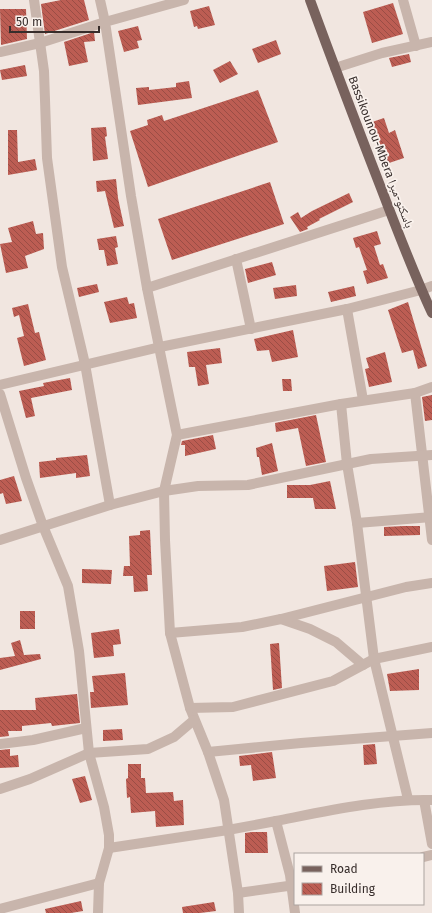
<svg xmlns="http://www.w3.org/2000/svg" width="432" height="913" font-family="'Fira Sans','Noto Naskh Arabic',sans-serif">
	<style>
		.building { fill: url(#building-back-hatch) }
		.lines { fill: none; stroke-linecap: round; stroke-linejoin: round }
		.minor { stroke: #c8b5ac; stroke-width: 10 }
		.primary { stroke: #78625d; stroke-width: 10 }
		.labels { text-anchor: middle; stroke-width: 3.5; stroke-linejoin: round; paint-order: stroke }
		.street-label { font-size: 12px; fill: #372d2b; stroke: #f9f1ec }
	</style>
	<defs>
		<pattern id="building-back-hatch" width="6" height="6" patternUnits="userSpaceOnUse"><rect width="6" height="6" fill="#bc5d53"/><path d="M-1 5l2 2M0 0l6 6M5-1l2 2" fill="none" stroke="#9a4d45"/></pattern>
	</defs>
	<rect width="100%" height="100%" fill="#f1e6e0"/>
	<g class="building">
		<polygon points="61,0 84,0 89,20 45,34 41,4"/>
		<polygon points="393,3 403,34 372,43 363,12"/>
		<polygon points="209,6 215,25 198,29 197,26 194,27 190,11"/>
		<polygon points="0,9 26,9 27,39 1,45"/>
		<polygon points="138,26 142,40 137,41 139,48 124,52 118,31"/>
		<polygon points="94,32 95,41 84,42 88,62 69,66 64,42"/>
		<polygon points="276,40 281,54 258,63 252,49"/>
		<polygon points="409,54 411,62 392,67 389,58"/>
		<polygon points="230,61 238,74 220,83 213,70"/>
		<polygon points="25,65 27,76 2,80 0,70"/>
		<polygon points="189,81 192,98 138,105 136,88 149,87 149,90 176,87 176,83"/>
		<polygon points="258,90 278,142 148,187 130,131 148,125 147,120 162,115 164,121"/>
		<polygon points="384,118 389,133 395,130 404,158 386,164 372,122"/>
		<polygon points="106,127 107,136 105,137 108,159 93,161 91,128"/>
		<polygon points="8,130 17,130 18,162 35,159 37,170 8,175"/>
		<polygon points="116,179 118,198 124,226 114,228 105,191 97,192 96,181"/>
		<polygon points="270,182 284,224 172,260 158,219"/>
		<polygon points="349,193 353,202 319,219 320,220 307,227 308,229 300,232 290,217 298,212 301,218 312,211"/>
		<polygon points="33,221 36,234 43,233 44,249 25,256 28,268 6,273 0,244 12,242 8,228"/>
		<polygon points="377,231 381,244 374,246 380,265 383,264 388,278 367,284 363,271 367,270 359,247 356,248 353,238"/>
		<polygon points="116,236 118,247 115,248 118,264 107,266 104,250 99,250 97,239"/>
		<polygon points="272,262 276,275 248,283 245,269"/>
		<polygon points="97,284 99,292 79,297 77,288"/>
		<polygon points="296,285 297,296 275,299 273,288"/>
		<polygon points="354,286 356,296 331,302 328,292"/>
		<polygon points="127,297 129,304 134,303 137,318 110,323 104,302"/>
		<polygon points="408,302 427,366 418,369 413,350 402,353 388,310"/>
		<polygon points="28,304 35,333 39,332 46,360 24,366 17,338 24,336 19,315 14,317 12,308"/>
		<polygon points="293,330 298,357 272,362 269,350 257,351 254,339"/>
		<polygon points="220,348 222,363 206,365 209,384 198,386 195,367 189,367 187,352"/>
		<polygon points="385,352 392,382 369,387 365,369 369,368 366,358"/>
		<polygon points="70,378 72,390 31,398 35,416 26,418 19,391 44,386 43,383"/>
		<polygon points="282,379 291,379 292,391 283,391"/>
		<polygon points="432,395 432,420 425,421 422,397"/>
		<polygon points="316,415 326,462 306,466 298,428 276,432 275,423"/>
		<polygon points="213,435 216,449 185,456 185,445 181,445 182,441"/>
		<polygon points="272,443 278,471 262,475 259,457 257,457 256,448"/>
		<polygon points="87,455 90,476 76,478 76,473 40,478 39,462 56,460 56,458"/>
		<polygon points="14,476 22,501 6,504 3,493 0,494 0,480"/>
		<polygon points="330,481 336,509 315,509 313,498 287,498 287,485 310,485"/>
		<polygon points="404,526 420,526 420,535 384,536 384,527"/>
		<polygon points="150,530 152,575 147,575 148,591 134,592 133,576 123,576 124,566 130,566 129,536 140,535 140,531"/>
		<polygon points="355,562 358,587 327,591 324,566"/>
		<polygon points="82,569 112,570 111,584 82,583"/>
		<rect x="20" y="611" width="15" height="18"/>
		<polygon points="119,629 121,644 113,645 114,656 94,658 91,633"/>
		<polygon points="20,640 24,655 40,654 41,659 0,670 0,658 15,656 11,643"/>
		<polygon points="279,643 282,688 273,690 270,644"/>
		<polygon points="419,669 419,690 390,691 387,674"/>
		<polygon points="125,673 128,705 91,708 90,692 94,692 92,676"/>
		<polygon points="77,694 80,723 52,726 51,723 22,726 22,731 8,731 9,736 0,737 0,710 36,710 35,698"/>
		<polygon points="122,729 123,740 103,741 103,730"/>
		<polygon points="375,744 377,764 364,765 363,745"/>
		<polygon points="10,749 10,756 18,755 19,767 0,768 0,750"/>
		<polygon points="272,752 276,778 253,781 251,765 240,766 239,756"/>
		<polygon points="128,764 141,764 141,778 145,778 146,793 173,792 174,801 183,800 184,825 156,827 155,811 131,813 130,797 127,798 126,779 128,778"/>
		<polygon points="85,776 92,800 80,803 72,779"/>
		<polygon points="252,832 267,832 268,853 245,853 245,833"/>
		<polygon points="81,901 83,911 71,913 46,913 45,909"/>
		<polygon points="214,902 216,911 200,913 183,913 182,907"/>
	</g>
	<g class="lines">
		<g class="minor">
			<polyline points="34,0 44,71 47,158 62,267 85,364 110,505"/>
			<polyline points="184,0 105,22 131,196 147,288 177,435 164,491 165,540 170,633 190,708 208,752 224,800 238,893 239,913"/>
			<polyline points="403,0 416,46"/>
			<polyline points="0,52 40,43 105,22 100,0"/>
			<polyline points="335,68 382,53 432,42"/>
			<polyline points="236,259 251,329"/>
			<polyline points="147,288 389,210"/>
			<polyline points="347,309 363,400"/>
			<polyline points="0,385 160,347 347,309 421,290 432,286"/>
			<polyline points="415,393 432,540"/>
			<polyline points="0,394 26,478 43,526 68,586 79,651 89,753 104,807 109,835 109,848 99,883 98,913"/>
			<polyline points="341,404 347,464 357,523 374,659 408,799"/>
			<polyline points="177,435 341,404 415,393 432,387"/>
			<polyline points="357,523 432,517"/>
			<polyline points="0,540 110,505 164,491 198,486 248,485 371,459 432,455"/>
			<polyline points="281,619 310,629 336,642 363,665"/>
			<polyline points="170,633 242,627 281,619 406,587 432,583"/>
			<polyline points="190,708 233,707 333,681 374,659 432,647"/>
			<polyline points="0,744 33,740 86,728"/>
			<polyline points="208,752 301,743 432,733"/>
			<polyline points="0,789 30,779 89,753 148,749 174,737 194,720"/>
			<polyline points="424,800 432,844"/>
			<path d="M276,821C327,811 380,799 432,800"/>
			<polyline points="109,848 228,830 276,821 290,875 295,913"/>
			<polyline points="423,857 432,855"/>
			<polyline points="238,893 295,885"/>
			<polyline points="0,909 99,883"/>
		</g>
		<path class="primary" d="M310,0C333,63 357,126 381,188C397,230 413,272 432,313"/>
	</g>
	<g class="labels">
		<g class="street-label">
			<text transform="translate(381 152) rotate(69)" y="4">Bassikounou-Mbera باسكنو-مبرا</text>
		</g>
	</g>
	<rect x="294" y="853" width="130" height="52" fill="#f9f1ec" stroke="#aba39f"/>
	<rect x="302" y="866" width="20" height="6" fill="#78625d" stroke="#aba39f"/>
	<text x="330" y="873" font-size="12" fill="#372d2b">Road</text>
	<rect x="302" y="883" width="20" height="12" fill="url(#building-back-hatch)" stroke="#aba39f"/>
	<text x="330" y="893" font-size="12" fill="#372d2b">Building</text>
	<path d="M10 26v6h89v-6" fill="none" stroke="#372d2b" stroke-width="2"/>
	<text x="16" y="26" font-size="12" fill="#372d2b" stroke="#f9f1ec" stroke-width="3" paint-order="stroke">50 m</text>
</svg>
